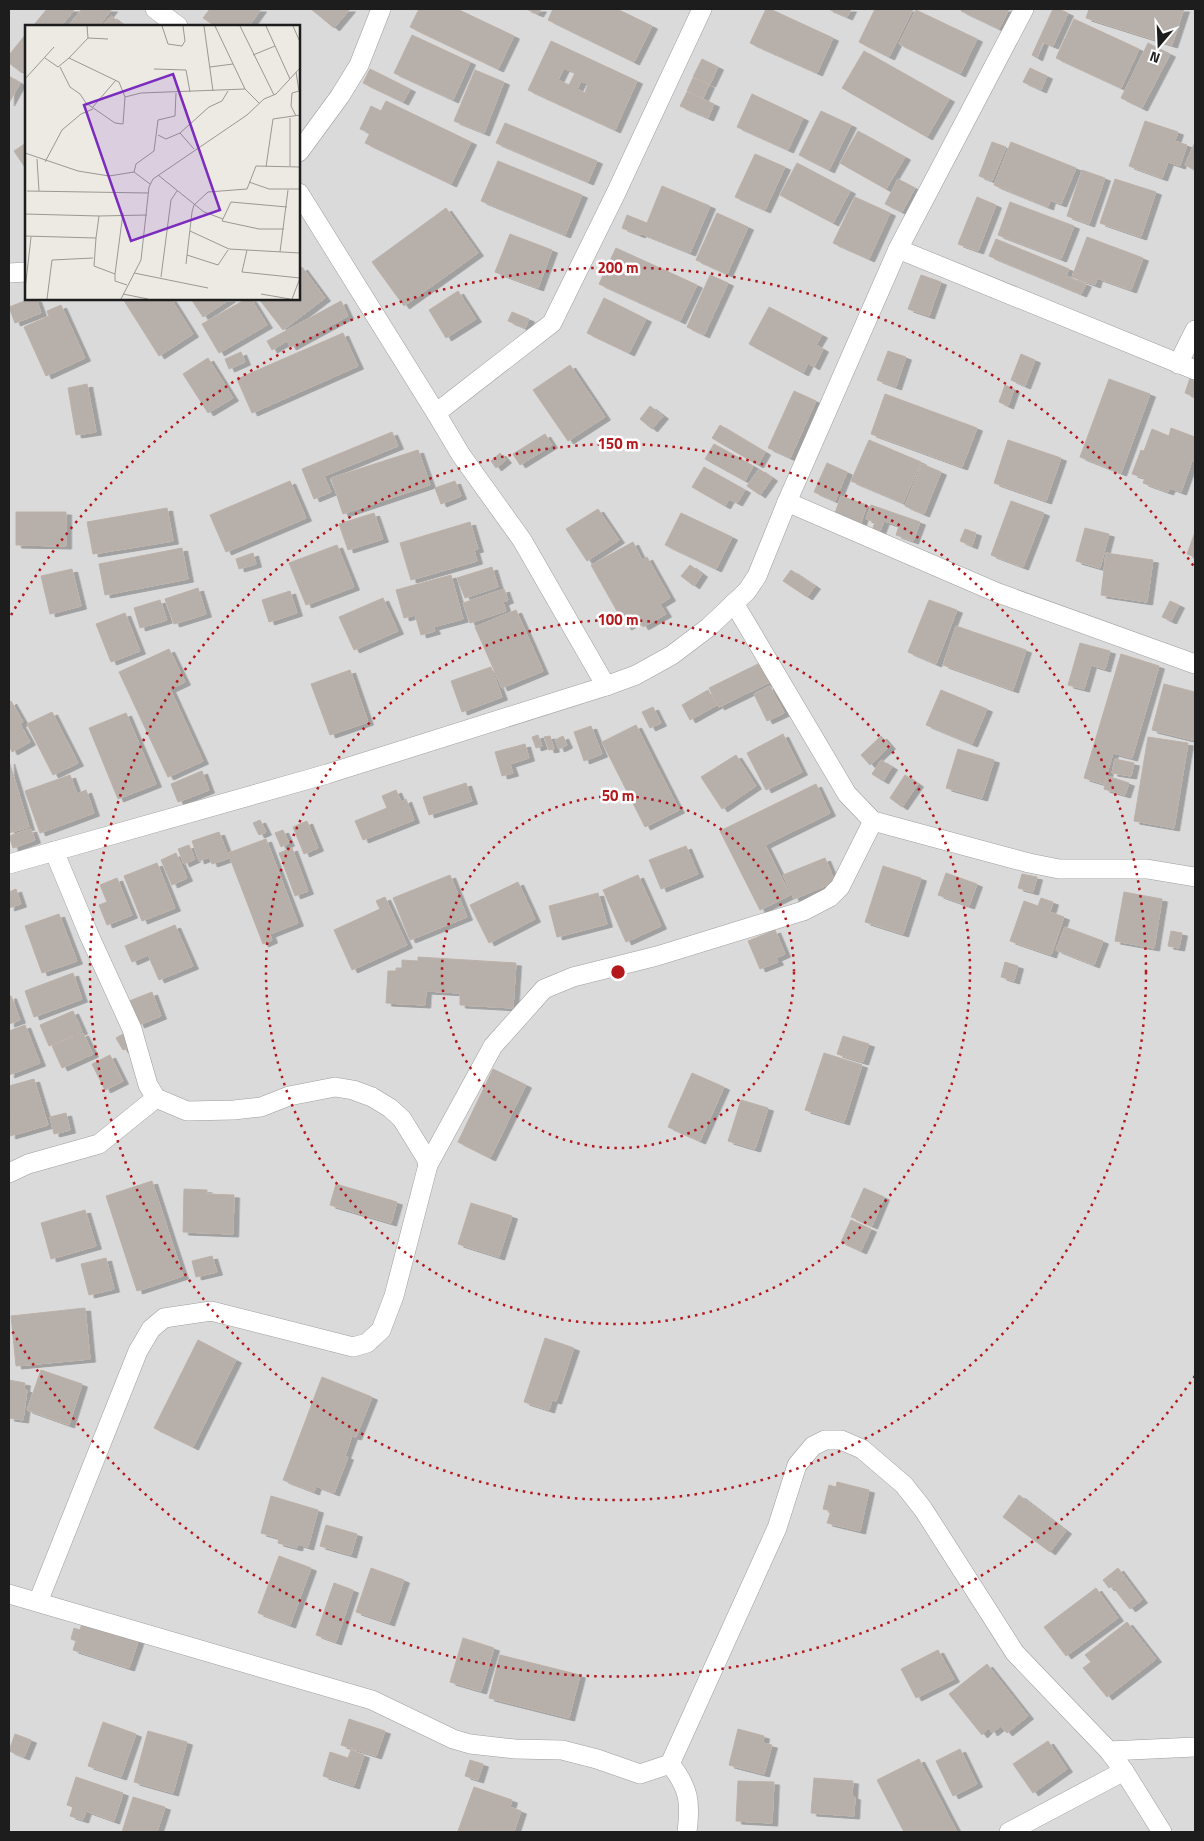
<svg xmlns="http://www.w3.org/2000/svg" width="1204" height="1841" font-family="'Titillium Web',sans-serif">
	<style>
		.residential { fill: #dbdada; fill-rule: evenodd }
		.building { fill: #b6afaa; stroke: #bdb1a8; fill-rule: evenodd; filter: url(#shadow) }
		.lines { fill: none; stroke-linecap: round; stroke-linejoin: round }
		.street-casing { stroke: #9e9e9e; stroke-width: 20 }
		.street { stroke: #fff; stroke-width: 19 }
		.ring { fill: none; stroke: #b4171c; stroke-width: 2.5; stroke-dasharray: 2.5 5 }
		.inset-road { fill: none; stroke: #9a9894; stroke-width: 1 }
		.view { fill: #7b2cbf; fill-opacity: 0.15; stroke: #7b2cbf; stroke-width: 2.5 }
		.inset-edge { fill: none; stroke: #1d1d1d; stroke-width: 2.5 }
		.centre { fill: #b4171c; stroke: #fff; stroke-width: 2.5 }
		.ring-label { font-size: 15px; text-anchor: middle; font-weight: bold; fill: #b4171c; stroke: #fff; stroke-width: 5; stroke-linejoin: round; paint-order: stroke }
	</style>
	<defs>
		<filter id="shadow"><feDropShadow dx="5.5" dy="3" stdDeviation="0" flood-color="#0004"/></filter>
	</defs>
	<rect width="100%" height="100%" fill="#edeae4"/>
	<path class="residential" d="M9,9H1195V1832H9ZM26,26H299V299H26Z"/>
	<g class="building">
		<polygon points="47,9 75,9 61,26 33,26"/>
		<polygon points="82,9 112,9 99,26 69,25"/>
		<polygon points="210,9 261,9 249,26 215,26 203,18"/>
		<polygon points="311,9 350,9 334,28"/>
		<polygon points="419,9 457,9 514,36 498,69 410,27"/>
		<polygon points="526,9 541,9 538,14"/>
		<polygon points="553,9 617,9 652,26 634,62 548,20"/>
		<polygon points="766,9 770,9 833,38 817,73 750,43"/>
		<polygon points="828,9 851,9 847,17"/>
		<polygon points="875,9 913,9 889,57 859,42"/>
		<polygon points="962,9 1009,9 999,29 961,11"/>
		<polygon points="1053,9 1058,9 1068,13 1053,46 1043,42 1037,58 1032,55"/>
		<polygon points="1089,9 1184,9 1172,45 1086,18"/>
		<polygon points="916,10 977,39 960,74 899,44"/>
		<polygon points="111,16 124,26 102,26"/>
		<polygon points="1074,19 1139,49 1121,88 1056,58"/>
		<polygon points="26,34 26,68 22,73 9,63 9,55"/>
		<polygon points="412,35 470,62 453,100 394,73"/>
		<path d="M551,41L637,81L615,130L528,90ZM564,68L575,73L569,85L558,80ZM581,81L588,84L585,93L577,89Z"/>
		<polygon points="1148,43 1170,54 1142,108 1121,98"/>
		<polygon points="864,51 949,99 927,137 842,88"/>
		<polygon points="702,59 718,67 710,84 693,77"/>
		<polygon points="1030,68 1047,76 1041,90 1023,82"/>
		<polygon points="370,69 410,89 403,102 363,83"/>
		<polygon points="475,70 504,82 484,133 454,121"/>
		<polygon points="9,76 20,83 9,103"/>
		<polygon points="693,78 709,85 703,98 687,91"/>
		<polygon points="687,92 714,104 708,118 680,106"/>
		<polygon points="752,94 803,118 788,150 737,127"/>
		<polygon points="386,101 471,142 451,184 365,143 370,133 360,129 371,106 381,111"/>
		<polygon points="821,111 851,125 829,170 799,155"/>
		<polygon points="1145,121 1178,132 1175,141 1187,145 1180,166 1168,162 1162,178 1129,166"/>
		<polygon points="505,123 597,161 588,182 496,143"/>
		<polygon points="858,131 905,157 886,189 840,163"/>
		<polygon points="992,142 1006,147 992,181 979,176"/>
		<polygon points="1011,142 1076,168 1061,204 1050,200 1048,207 994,185"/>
		<polygon points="1195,142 1195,170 1185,165"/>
		<polygon points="26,143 26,169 14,151"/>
		<polygon points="755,154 785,167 765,210 735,197"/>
		<polygon points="498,161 582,195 565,235 481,201"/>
		<polygon points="797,163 850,191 833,223 780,195"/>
		<polygon points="1082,170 1105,178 1089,224 1067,216"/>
		<polygon points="898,179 915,188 902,212 885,204"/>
		<polygon points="1115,179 1156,192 1141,237 1100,223"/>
		<polygon points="662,186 710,206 690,253 640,233 640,235 622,228 627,215 647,223"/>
		<polygon points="855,197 890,213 869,259 833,243"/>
		<polygon points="977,197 996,205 978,251 958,244"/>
		<polygon points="1010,202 1074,226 1061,259 998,235"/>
		<polygon points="446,208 478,253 404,306 372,262"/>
		<polygon points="717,213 748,227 727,274 696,260"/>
		<polygon points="510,234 552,250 538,288 495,272"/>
		<polygon points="1087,237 1143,258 1131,290 1097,278 1095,285 1072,277"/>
		<polygon points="996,239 1069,269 1066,276 1086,284 1081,294 989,256"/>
		<polygon points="616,248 697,285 680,321 599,284"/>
		<polygon points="302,267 325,298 283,330 259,299 299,299 299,269"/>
		<polygon points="710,275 728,283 704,335 687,327"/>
		<polygon points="921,275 941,282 929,316 908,309"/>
		<polygon points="458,291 476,319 446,338 429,310"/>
		<polygon points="604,298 646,319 629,353 587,333"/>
		<polygon points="30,299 36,299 41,313 15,323 9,307"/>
		<polygon points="123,299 171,299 193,334 159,356"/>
		<polygon points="191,299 230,299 203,317"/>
		<polygon points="246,299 251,299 267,325 219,353 202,324"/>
		<polygon points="341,301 348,316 291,347 287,341 272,350 267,341"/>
		<polygon points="61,305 85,358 46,376 24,327 49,316 47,311"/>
		<polygon points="769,307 822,335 816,345 823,349 814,367 808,363 803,373 749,344"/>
		<polygon points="512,312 529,319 525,328 508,321"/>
		<polygon points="343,333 358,366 252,413 237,379"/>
		<polygon points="888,351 906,357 896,387 877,380"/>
		<polygon points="241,352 245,362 229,369 225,359"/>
		<polygon points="1021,354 1035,360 1025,386 1011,380"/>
		<polygon points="208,358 233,398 208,413 183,374"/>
		<polygon points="570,365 605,417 568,441 533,390"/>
		<polygon points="1191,375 1195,376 1195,397 1185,393"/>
		<polygon points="1109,379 1150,394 1121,473 1080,457"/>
		<polygon points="87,384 96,432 76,435 68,388"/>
		<polygon points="1005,385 1014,389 1008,406 999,402"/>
		<polygon points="794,391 816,401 790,458 768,448"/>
		<polygon points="885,394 977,428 962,467 871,434"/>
		<polygon points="650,406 663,416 652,429 640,419"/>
		<polygon points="720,425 765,452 758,465 712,438"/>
		<polygon points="1171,428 1195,437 1195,462 1192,461 1181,492 1170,488 1168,492 1143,483 1145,478 1132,474 1141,450 1144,451 1152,429 1169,436"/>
		<polygon points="392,432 398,446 324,476 331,492 314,499 302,469"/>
		<polygon points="545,434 552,445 520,465 513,454"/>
		<polygon points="869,440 921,462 903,503 851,481"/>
		<polygon points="1008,440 1061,458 1046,501 994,483"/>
		<polygon points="714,444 753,466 745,481 705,459"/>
		<polygon points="418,450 430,485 343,514 331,478"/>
		<polygon points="500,453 506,460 496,468 491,461"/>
		<polygon points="827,463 847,472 835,501 814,492"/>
		<polygon points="922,464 941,472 924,514 905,506"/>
		<polygon points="704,467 745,490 737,503 729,499 725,506 692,487"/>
		<polygon points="759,469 772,478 760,495 747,486"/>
		<polygon points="290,481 306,518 226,552 210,515"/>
		<polygon points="455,481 461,496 441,504 435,488"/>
		<polygon points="841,496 867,505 859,528 833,519"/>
		<polygon points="1011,501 1044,513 1023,567 991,555"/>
		<polygon points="871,505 920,522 913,541 896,535 899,526 884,521 880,531 873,528 875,522 866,519"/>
		<polygon points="167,508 173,541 93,554 87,522"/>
		<polygon points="598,509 619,540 587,561 566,529"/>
		<polygon points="16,512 66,512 66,546 16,545"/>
		<polygon points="374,513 383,539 348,550 339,524"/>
		<polygon points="681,513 732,537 716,569 665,545"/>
		<polygon points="470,522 478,549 474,550 477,561 411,580 400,543"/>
		<polygon points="1085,528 1109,534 1100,568 1076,561"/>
		<polygon points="965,529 976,533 972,546 960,541"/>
		<polygon points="1195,532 1195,557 1187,554"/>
		<polygon points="633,542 642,560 647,557 670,598 660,604 666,614 643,627 639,620 626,627 591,565"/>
		<polygon points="337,545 354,587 306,605 289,563"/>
		<polygon points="182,548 188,579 105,595 99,564"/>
		<polygon points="253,553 256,564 239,569 236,559"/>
		<polygon points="1106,553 1153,560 1147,602 1101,595"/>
		<polygon points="690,565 702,574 694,586 681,576"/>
		<polygon points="492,567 498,587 465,598 457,578"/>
		<polygon points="72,569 81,606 50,614 41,576"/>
		<polygon points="791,570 815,586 807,597 783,581"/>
		<polygon points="451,575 463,619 433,627 435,631 421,635 415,615 404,618 396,590"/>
		<polygon points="198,588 206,614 174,624 165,599"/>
		<polygon points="504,589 508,600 503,602 506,611 470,623 463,603"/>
		<polygon points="290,591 297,613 269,622 262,600"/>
		<polygon points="383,598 398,631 354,650 339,617"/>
		<polygon points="160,600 167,620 140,628 134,608"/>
		<polygon points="929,600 957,610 936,664 908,652"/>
		<polygon points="1170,601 1179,605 1171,621 1162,617"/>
		<polygon points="516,610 543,671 502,688 475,627"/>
		<polygon points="125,613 140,651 111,662 96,624"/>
		<polygon points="956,626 1026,650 1013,690 943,665"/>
		<polygon points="1080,643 1110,651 1105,669 1091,665 1084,689 1068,685"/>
		<polygon points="169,649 185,682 170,689 203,761 168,777 119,672"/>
		<polygon points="1121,654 1159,666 1132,758 1113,753 1104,784 1084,778"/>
		<polygon points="760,663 770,682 719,707 709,688"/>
		<polygon points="491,667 502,697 462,712 451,681"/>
		<polygon points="350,670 368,722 330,735 311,684"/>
		<polygon points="1164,684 1195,692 1195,732 1193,740 1152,730"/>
		<polygon points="770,686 784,713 767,721 754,694"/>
		<polygon points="708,690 717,705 690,720 682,705"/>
		<polygon points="941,690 987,709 972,744 926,725"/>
		<polygon points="11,701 23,722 20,724 30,742 12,752 9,746 9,703"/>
		<polygon points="653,707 661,723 650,728 642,712"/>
		<polygon points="52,712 78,763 53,775 27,724"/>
		<polygon points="126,713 156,784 118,799 89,728"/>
		<polygon points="636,725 679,810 645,827 602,742"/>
		<polygon points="591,726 602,754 584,761 574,732"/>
		<polygon points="783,734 802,772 766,790 747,753"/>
		<polygon points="538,735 542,746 536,748 532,737"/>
		<polygon points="550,736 554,749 549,750 544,737"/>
		<polygon points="563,736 567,745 559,749 555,740"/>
		<polygon points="881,736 890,746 870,765 861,755"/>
		<polygon points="1148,737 1188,743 1174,828 1134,821"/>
		<polygon points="525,744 529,758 510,764 513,773 502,776 495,752"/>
		<polygon points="958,749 994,760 982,798 946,788"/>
		<polygon points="736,755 756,786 722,809 701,777"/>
		<polygon points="1115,759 1134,763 1131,776 1112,773"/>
		<polygon points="881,760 892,767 883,781 872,774"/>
		<polygon points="9,761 29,827 9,833"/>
		<polygon points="202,771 209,790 178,802 171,784"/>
		<polygon points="70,775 77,794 86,790 94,813 40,833 25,791"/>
		<polygon points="905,775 918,784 902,807 890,798"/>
		<polygon points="1107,776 1129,783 1125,795 1104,789"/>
		<polygon points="466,783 472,801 429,815 423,797"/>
		<polygon points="816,784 830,813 765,845 790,895 760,910 720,831"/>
		<polygon points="396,790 401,802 406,799 414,820 363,840 355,821 387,808 382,796"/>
		<polygon points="260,820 266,832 259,835 253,823"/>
		<polygon points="307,821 318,848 304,854 293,827"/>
		<polygon points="31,829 35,840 13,848 9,836"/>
		<polygon points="283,830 289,843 281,847 275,833"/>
		<polygon points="219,832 229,858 212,864 209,857 199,861 192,841"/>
		<polygon points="266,839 298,923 270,934 272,940 263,944 228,853"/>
		<polygon points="189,845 195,859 184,864 178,849"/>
		<polygon points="686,846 698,874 661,889 649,860"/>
		<polygon points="292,848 308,891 295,896 279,853"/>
		<polygon points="176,853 187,878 172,885 161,860"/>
		<polygon points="825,858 835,882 794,899 783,875"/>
		<polygon points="157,863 175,908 142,921 124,876"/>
		<polygon points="883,866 921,878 903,934 865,922"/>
		<polygon points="946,873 977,884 969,906 938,895"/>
		<polygon points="1022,874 1037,877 1033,892 1018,888"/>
		<polygon points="450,875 467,917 410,940 393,898"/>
		<polygon points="638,875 661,926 626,942 603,890"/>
		<polygon points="117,878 132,915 107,925 99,905 107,902 100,885"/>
		<polygon points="518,882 535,919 489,943 470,905"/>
		<polygon points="16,889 21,904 9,908 9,892"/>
		<polygon points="1124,892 1162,899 1154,948 1115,941"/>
		<polygon points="598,893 607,924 557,937 549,906"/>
		<polygon points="385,897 407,945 352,970 334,930 380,909 376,901"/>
		<polygon points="1041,898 1053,902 1050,912 1064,917 1051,955 1010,941 1024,901 1038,906"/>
		<polygon points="59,914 77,961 42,973 25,926"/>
		<polygon points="175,925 193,966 159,980 148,955 132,962 125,946"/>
		<polygon points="1065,927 1103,941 1094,965 1056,950"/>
		<polygon points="775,930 785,954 776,958 778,962 760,969 748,941"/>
		<polygon points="1171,931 1182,933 1179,948 1168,946"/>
		<polygon points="418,957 516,963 513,1008 460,1005 460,993 426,991 425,1005 386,1003 388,971 396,971 396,968 402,968 402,960 418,961"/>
		<polygon points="1005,962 1018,966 1014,981 1001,977"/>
		<polygon points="73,973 82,999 34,1017 25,991"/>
		<polygon points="152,992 161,1016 139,1025 129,1001"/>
		<polygon points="9,996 11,996 20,1020 9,1024"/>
		<polygon points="73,1011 82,1031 49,1046 40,1025"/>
		<polygon points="25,1025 40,1063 9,1075 9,1031"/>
		<polygon points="83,1033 93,1054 62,1068 52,1046"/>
		<polygon points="123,1034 130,1047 123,1050 116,1038"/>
		<polygon points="843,1036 869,1044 863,1062 837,1054"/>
		<polygon points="824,1053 862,1065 844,1122 805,1110"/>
		<polygon points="110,1055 123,1081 105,1090 92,1064"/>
		<polygon points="493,1069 526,1085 490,1158 458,1142"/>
		<polygon points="692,1073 724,1087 700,1141 668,1127"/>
		<polygon points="34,1079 48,1125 10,1136 9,1086"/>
		<polygon points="741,1100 768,1108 755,1149 728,1141"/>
		<polygon points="66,1113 70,1130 54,1134 50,1117"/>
		<polygon points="152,1181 183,1276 137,1291 106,1196"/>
		<polygon points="336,1184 397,1202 391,1223 330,1205"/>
		<polygon points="864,1188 884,1197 872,1226 851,1217"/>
		<polygon points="184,1189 207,1190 207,1194 234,1195 233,1234 183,1232"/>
		<polygon points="471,1203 512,1216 499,1257 458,1244"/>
		<polygon points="85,1210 96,1246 51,1259 41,1223"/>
		<polygon points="851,1220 871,1229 861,1251 841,1242"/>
		<polygon points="212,1256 217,1272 196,1277 192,1261"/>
		<polygon points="106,1258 114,1289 89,1295 81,1264"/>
		<polygon points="85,1308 90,1359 16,1366 11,1316"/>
		<polygon points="545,1338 574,1348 556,1401 552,1400 549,1410 524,1402"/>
		<polygon points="198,1340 236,1360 193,1447 154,1428"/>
		<polygon points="41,1370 82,1384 69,1425 27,1410"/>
		<polygon points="322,1377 372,1397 356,1437 352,1436 345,1456 348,1457 334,1493 316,1486 314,1492 283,1480"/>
		<polygon points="9,1380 25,1383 24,1389 27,1390 23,1420 9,1418"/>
		<polygon points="837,1482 869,1490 860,1531 827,1523 831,1511 823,1509 829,1485 836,1487"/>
		<polygon points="1019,1495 1066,1531 1050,1552 1003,1517"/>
		<polygon points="271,1496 318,1510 308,1547 298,1544 297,1548 278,1543 279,1538 261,1533"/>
		<polygon points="326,1525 357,1534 351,1555 320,1546"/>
		<polygon points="279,1556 311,1568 290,1625 258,1613"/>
		<polygon points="371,1568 404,1580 389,1623 356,1612"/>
		<polygon points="1118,1568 1142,1600 1130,1609 1112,1586 1109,1588 1103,1580"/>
		<polygon points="334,1583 353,1590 336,1642 316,1635"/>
		<polygon points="1096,1588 1118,1618 1066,1656 1044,1627"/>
		<polygon points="83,1620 139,1639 129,1668 73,1650 76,1641 71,1639 74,1628 80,1630"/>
		<polygon points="1127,1622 1156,1659 1107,1697 1083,1668 1091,1662 1085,1655"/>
		<polygon points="463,1638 494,1648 481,1691 450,1682"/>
		<polygon points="938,1650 954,1679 916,1698 901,1669"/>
		<polygon points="500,1655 580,1675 569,1718 489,1698"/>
		<polygon points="987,1664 1028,1716 1007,1733 1001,1726 992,1733 989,1728 982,1735 949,1694"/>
		<polygon points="349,1719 385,1731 376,1756 341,1745"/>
		<polygon points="103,1722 136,1734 121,1777 88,1766"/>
		<polygon points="738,1729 764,1736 763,1743 772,1745 764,1774 729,1765"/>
		<polygon points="148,1731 187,1742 173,1793 134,1782"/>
		<polygon points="15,1734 31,1740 24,1757 9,1751"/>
		<polygon points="1048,1741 1067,1769 1033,1793 1013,1764"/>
		<polygon points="960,1749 977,1784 953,1796 936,1761"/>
		<polygon points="351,1750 364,1755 354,1786 323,1776 330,1752 348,1758"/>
		<polygon points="919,1759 957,1832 904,1832 877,1780"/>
		<polygon points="470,1760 483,1764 478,1780 465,1776"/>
		<polygon points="76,1777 123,1793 114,1821 86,1811 83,1820 70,1816 73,1807 67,1805"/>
		<polygon points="814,1778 853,1781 852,1796 855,1797 854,1816 811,1813"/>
		<polygon points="738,1781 774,1782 772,1823 736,1821"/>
		<polygon points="474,1787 512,1800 510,1807 521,1811 514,1832 458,1831"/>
		<polygon points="133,1797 165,1807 157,1832 122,1832"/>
	</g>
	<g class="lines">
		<defs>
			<g id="street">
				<polyline points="155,9 178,26"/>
				<polyline points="299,152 340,96 359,65 381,9"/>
				<polyline points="299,193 436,413 461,455 522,540 606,686"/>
				<polyline points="898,249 1195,370"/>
				<polyline points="9,273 26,272"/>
				<polyline points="1178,364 1195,330"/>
				<polyline points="436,413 552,323 615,195 702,9"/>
				<polyline points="787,502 998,593 1195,664"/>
				<polyline points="734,603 847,794 873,821 1029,863 1059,869 1147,869 1195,877"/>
				<polyline points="54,851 89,935 132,1029 148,1085 156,1098 187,1111 234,1110 261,1107 289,1096 335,1087 353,1090 372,1097 390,1108 402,1119 426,1158 428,1165"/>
				<polyline points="9,864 327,774 606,686 636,675 672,655 709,627 747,591 757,576 787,502 898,249 1024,9"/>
				<polyline points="9,1173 28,1164 99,1144 156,1098"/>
				<polyline points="9,1594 372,1700 453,1739 470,1744 515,1749 562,1750 597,1759 640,1774 670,1764 777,1528 797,1465 813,1446 825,1440 841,1440 862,1449 904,1485 923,1509 1015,1653 1109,1751 1124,1771 1162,1832"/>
				<polyline points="38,1602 138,1351 151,1329 164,1318 211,1311 353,1347 367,1343 381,1330 394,1296 428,1165 493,1046 544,989 573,977 657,956 803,911 830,897 840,887 873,821"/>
				<polyline points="1109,1751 1195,1747"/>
				<path d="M670,1764C689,1788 691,1802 687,1832"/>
				<polyline points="1009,1832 1124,1771"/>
			</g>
		</defs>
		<use href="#street" class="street-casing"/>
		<use href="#street" class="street"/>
	</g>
	<g class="ring">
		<circle cx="618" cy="972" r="176"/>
		<circle cx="618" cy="972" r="352"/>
		<circle cx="618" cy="972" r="528"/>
		<path d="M1195 1376A704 704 0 0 1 11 1329M11 615A704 704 0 0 1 1195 568"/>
	</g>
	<g transform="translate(25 25)">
		<rect width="275" height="275" fill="#edeae4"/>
		<path class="inset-road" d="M62,1L63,13L83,14M137,1L143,19L157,21L160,16L158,1M179,1L188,66M190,1L220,64L234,78M215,1L249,70M241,1L265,54M268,1L275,17M228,30L250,21M20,33L33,42L44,33L94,57L100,72L98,99L90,98L61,78L55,69L45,62L35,42M44,33L63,13M185,42L208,39M129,44L161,45L165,67M271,47L274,66L267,68L266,81L271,91M0,54L29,22M100,72L116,68L220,64M67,83L91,55M155,108L169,124M133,110L141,114L155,108L184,82L197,76L203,66M0,128L53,146L84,151L109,147L125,159M12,134L14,166M20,137L37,105L56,89L68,84M265,141V93M241,142L248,94L275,90M109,147L111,139L129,126L133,95L150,91L151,68M133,150L179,187L198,194M224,157L244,164H275M2,166L123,168M98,188L90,249V256L102,260M0,189L74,191M259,204H234L197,196L206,177L262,182M165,206L204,224L275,228M0,211L71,213L74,191L122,190M71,213L69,241L90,249M222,225L217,247L275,253M255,227L263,165M162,230L193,240L203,225M161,239L167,187L169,180L183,167L222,164L231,141L275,142M109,248L183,263M136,252L146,175L152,166M0,265L6,212M98,269L123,274M236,269L265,274M22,274L27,235L68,233M96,274L116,235L124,162L128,154L222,90L239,74L251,69L275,43M267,274L275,253"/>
		<path class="view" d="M148,49L195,185L106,216L59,80Z"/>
		<rect width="275" height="275" class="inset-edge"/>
	</g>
	<circle cx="618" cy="972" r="8" class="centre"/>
	<g class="ring-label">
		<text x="618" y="273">200 m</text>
		<text x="618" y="449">150 m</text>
		<text x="618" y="625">100 m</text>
		<text x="618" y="801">50 m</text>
	</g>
	<rect width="1204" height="1841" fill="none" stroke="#1d1d1d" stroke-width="20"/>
	<g transform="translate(1159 45) rotate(199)" stroke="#ffffff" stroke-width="4" paint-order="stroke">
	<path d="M0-4L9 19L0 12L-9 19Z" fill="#1d1d1d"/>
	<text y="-8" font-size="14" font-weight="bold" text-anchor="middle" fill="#1d1d1d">N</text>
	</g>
</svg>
